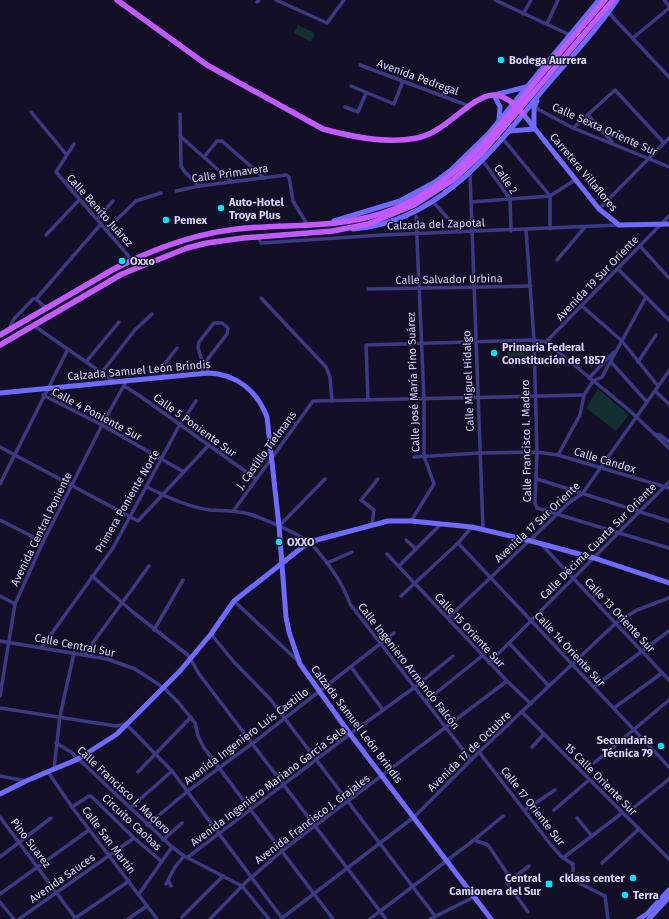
<svg xmlns="http://www.w3.org/2000/svg" width="669" height="919" font-family="'Fira Sans',sans-serif">
	<style>
		.green { fill: #12302f }
		.lines { fill: none; stroke-linecap: round; stroke-linejoin: round }
		.street { stroke: #3d3a85; stroke-width: 3.5 }
		.secondary { stroke: #6f6bff; stroke-width: 5 }
		.primary { stroke: #c25bff; stroke-width: 5.5 }
		.primary-bridge { stroke: #c25bff; stroke-width: 5.5 }
		.poi-dot { fill: #00e5ff; stroke: #130f26; stroke-width: 1.5 }
		.labels { text-anchor: middle; stroke-width: 3; stroke-linejoin: round; paint-order: stroke }
		.poi-label { font-size: 11px; font-weight: bold; fill: #d9d4ff; stroke: #130f26; text-anchor: start }
		.street-label { font-size: 11px; fill: #d9d4ff; stroke: #130f26 }
	</style>
	<rect width="100%" height="100%" fill="#130f26"/>
	<g class="green">
		<polygon points="298,25 315,33 311,42 294,33"/>
		<polygon points="507,343 529,343 530,363 507,363"/>
		<polygon points="598,389 629,415 616,431 586,408"/>
	</g>
	<g class="lines">
		<g class="street">
			<polyline points="276,0 327,23 344,0"/>
			<polyline points="495,0 570,35"/>
			<polyline points="664,0 669,6"/>
			<polyline points="257,2 259,0"/>
			<polyline points="608,12 669,77"/>
			<polyline points="523,14 531,0"/>
			<polyline points="547,24 558,0"/>
			<polyline points="633,38 669,8"/>
			<polyline points="360,65 469,106"/>
			<polyline points="351,86 394,104 403,81"/>
			<polyline points="345,107 358,112 366,93"/>
			<polyline points="534,107 573,128 669,167"/>
			<polyline points="31,112 66,154"/>
			<polyline points="180,114 181,166 184,171 199,186"/>
			<polyline points="588,115 613,143"/>
			<polyline points="573,128 615,90 664,143"/>
			<polyline points="180,136 232,182"/>
			<polyline points="503,139 550,196 550,229"/>
			<polyline points="74,144 56,172 132,260"/>
			<polyline points="204,157 217,141 222,141 264,178"/>
			<polyline points="483,161 510,199 511,231"/>
			<polyline points="470,174 483,529"/>
			<polyline points="176,191 199,186 286,175 289,177 293,201 307,224"/>
			<polyline points="471,202 550,196 575,180"/>
			<polyline points="435,204 460,232"/>
			<polyline points="599,209 669,138"/>
			<polyline points="97,219 113,201"/>
			<polyline points="107,229 136,201 161,193"/>
			<polyline points="526,230 534,340 537,452 535,503 537,508 669,548"/>
			<polyline points="46,235 80,199"/>
			<polyline points="258,237 261,243 382,235 619,225"/>
			<polyline points="640,246 669,278"/>
			<polyline points="557,260 585,227"/>
			<polyline points="618,269 669,320"/>
			<polyline points="368,289 531,286"/>
			<polyline points="261,298 326,367 330,377 332,401"/>
			<polyline points="36,299 101,224"/>
			<polyline points="582,306 622,341 658,386"/>
			<polyline points="33,325 115,382"/>
			<polyline points="8,331 14,319 33,299 36,299 47,309"/>
			<polyline points="546,342 669,216"/>
			<polyline points="86,362 119,322"/>
			<polyline points="611,362 647,402"/>
			<polyline points="638,362 656,335"/>
			<polyline points="102,372 135,330 152,314"/>
			<polyline points="202,374 203,364 198,348 199,342 214,323 222,323 228,328 227,334 207,360 208,373"/>
			<polyline points="163,377 166,362 177,348"/>
			<polyline points="589,378 614,352"/>
			<polyline points="124,386 140,396 256,479"/>
			<polyline points="655,391 669,404"/>
			<polyline points="43,395 102,425 184,472"/>
			<polyline points="368,400 366,345 534,340 546,342 629,410 669,448"/>
			<polyline points="654,434 660,435 669,442"/>
			<polyline points="0,447 138,521 208,446"/>
			<polyline points="558,455 580,415 584,395 593,381 602,377 608,366 646,297"/>
			<polyline points="414,457 480,453 537,452 558,455 669,488"/>
			<polyline points="537,479 669,521"/>
			<polyline points="0,484 68,349"/>
			<path d="M147,487C166,497 188,507 210,510C223,511 236,510 249,514C262,518 300,534 310,543C326,559 343,583 350,604L471,760"/>
			<polyline points="234,510 313,401 584,395"/>
			<polyline points="0,520 43,542"/>
			<polyline points="411,521 434,484 424,456 424,399 416,216"/>
			<polyline points="372,524 374,510 361,500 378,479"/>
			<polyline points="279,526 325,479"/>
			<polyline points="406,540 416,549"/>
			<polyline points="458,543 669,767"/>
			<polyline points="541,544 669,680"/>
			<polyline points="387,554 507,681 531,704"/>
			<polyline points="327,563 352,552"/>
			<polyline points="399,566 441,524"/>
			<polyline points="92,576 134,613 189,656 199,674 386,919"/>
			<polyline points="0,596 15,604"/>
			<polyline points="401,596 458,543 472,527"/>
			<polyline points="234,601 299,662"/>
			<polyline points="448,618 570,502 582,494 669,371"/>
			<polyline points="154,630 183,580"/>
			<polyline points="211,634 234,662 270,699 435,916"/>
			<polyline points="0,641 107,659 135,669 164,688 179,703 195,723 198,736 204,748 333,919"/>
			<polyline points="509,643 549,686"/>
			<polyline points="42,647 113,548 179,426 196,401"/>
			<polyline points="84,655 149,566"/>
			<polyline points="489,663 669,482"/>
			<polyline points="351,667 383,710"/>
			<polyline points="594,687 669,631"/>
			<polyline points="0,696 15,604 43,542 102,425 127,380"/>
			<polyline points="426,701 482,656"/>
			<polyline points="0,708 116,726 126,724 172,771 282,918"/>
			<polyline points="614,708 662,673"/>
			<polyline points="522,712 669,859"/>
			<polyline points="56,743 71,752 172,847 184,856 242,886 269,919"/>
			<polyline points="532,747 544,734"/>
			<polyline points="479,752 551,845 563,858 573,864 573,880 605,896 608,919"/>
			<polyline points="594,763 669,700"/>
			<polyline points="54,769 60,716 74,653"/>
			<polyline points="48,772 72,807 157,919"/>
			<polyline points="138,772 191,717"/>
			<polyline points="0,776 26,781"/>
			<polyline points="72,807 89,796 92,797 134,838 161,861"/>
			<polyline points="130,808 172,771"/>
			<polyline points="632,809 669,779"/>
			<polyline points="525,810 555,790"/>
			<polyline points="554,810 589,780"/>
			<polyline points="0,817 76,919"/>
			<polyline points="577,818 592,836"/>
			<polyline points="147,825 188,791 253,743 394,633"/>
			<polyline points="163,840 182,823"/>
			<polyline points="474,840 488,845 511,879"/>
			<polyline points="0,857 51,818"/>
			<polyline points="188,857 350,734 415,687 453,656"/>
			<polyline points="563,858 622,813"/>
			<polyline points="602,863 639,829"/>
			<polyline points="168,880 171,886"/>
			<polyline points="166,884 175,867 184,856"/>
			<polyline points="0,894 89,830"/>
			<polyline points="139,894 172,847"/>
			<polyline points="0,902 14,919"/>
			<polyline points="528,912 507,883 529,866"/>
			<polyline points="182,917 223,876"/>
			<polyline points="19,919 134,838"/>
			<polyline points="74,919 129,881"/>
			<polyline points="128,919 147,906"/>
			<polyline points="210,919 246,882 283,850 507,681"/>
			<polyline points="281,919 414,817 479,752 616,623 637,610 669,598"/>
			<polyline points="370,919 474,840 503,816"/>
			<polyline points="430,919 474,897"/>
		</g>
		<g class="secondary">
			<polyline points="524,115 599,209 619,225 669,224"/>
			<polyline points="499,120 500,107 494,95 526,87"/>
			<polyline points="534,128 534,107 537,101"/>
			<polyline points="510,131 534,129"/>
			<polyline points="334,221 400,201 435,182 451,170 489,133 599,0"/>
			<path d="M353,229C442,222 496,146 548,84C571,57 597,30 617,0"/>
			<path d="M0,393L208,373C237,374 257,391 267,417L279,526L286,617L289,632L300,664L350,734L491,919"/>
			<polyline points="0,794 26,781 78,759 117,734 180,671 211,634 234,601 309,542 388,521 411,521 472,527 531,541 594,558 669,583"/>
			<polyline points="639,919 647,914 669,890"/>
			<polyline points="649,919 669,897"/>
		</g>
		<g class="primary">
			<path d="M117,0L207,65L323,129C353,137 386,144 417,138C447,132 469,97 493,95C500,94 509,100 515,105"/>
			<path d="M0,335L114,269C153,249 193,234 237,229C280,224 326,228 369,217C446,197 489,139 536,81C559,53 582,27 605,0"/>
			<polyline points="0,345 122,274 187,248 207,243 243,238 333,231 368,224 414,205 453,180 481,154 613,0"/>
		</g>
		<polyline class="primary-bridge" points="515,105 523,114"/>
	</g>
	<g class="poi-dot">
		<circle cx="501" cy="60" r="4"/>
		<circle cx="221" cy="208" r="4"/>
		<circle cx="166" cy="220" r="4"/>
		<circle cx="122" cy="261" r="4"/>
		<circle cx="494" cy="353" r="4"/>
		<circle cx="279" cy="542" r="4"/>
		<circle cx="661" cy="746" r="4"/>
		<circle cx="633" cy="878" r="4"/>
		<rect x="545" y="880" width="8" height="8" rx="2"/>
		<circle cx="625" cy="895" r="4"/>
	</g>
	<g class="labels">
		<g class="poi-label">
			<text x="509" y="64">Bodega Aurrera</text>
			<text x="229" y="206">Auto-Hotel<tspan x="229" dy="13">Troya Plus</tspan></text>
			<text x="174" y="224">Pemex</text>
			<text x="130" y="265">Oxxo</text>
			<text x="502" y="351">Primaria Federal<tspan x="502" dy="13">Constitución de 1857</tspan></text>
			<text x="287" y="546">OXXO</text>
			<text x="653" y="744" text-anchor="end">Secundaria<tspan x="653" dy="13">Técnica 79</tspan></text>
			<text x="541" y="882" text-anchor="end">Central<tspan x="541" dy="13">Camionera del Sur</tspan></text>
			<text x="625" y="882" text-anchor="end">cklass center</text>
			<text x="633" y="899">Terra</text>
		</g>
		<g class="street-label">
			<text transform="translate(418 77) rotate(20)" y="4">Avenida Pedregal</text>
			<text transform="translate(605 129) rotate(24)" y="4">Calle Sexta Oriente Sur</text>
			<text transform="translate(584 172) rotate(50)" y="4">Carretera Villaflores</text>
			<text transform="translate(230 173) rotate(-8)" y="4">Calle Primavera</text>
			<text transform="translate(506 179) rotate(56)" y="4">Calle 2</text>
			<text transform="translate(100 210) rotate(48)" y="4">Calle Benito Juárez</text>
			<text transform="translate(436 224) rotate(-2)" y="4">Calzada del Zapotal</text>
			<text transform="translate(597 278) rotate(-46)" y="4">Avenida 19 Sur Oriente</text>
			<text transform="translate(449 279) rotate(-1)" y="4">Calle Salvador Urbina</text>
			<text transform="translate(139 370) rotate(-5)" y="4">Calzada Samuel León Brindis</text>
			<text transform="translate(468 381) rotate(-92)" y="4">Calle Miguel Hidalgo</text>
			<text transform="translate(413 382) rotate(-92)" y="4">Calle José María Pino Suárez</text>
			<text transform="translate(97 414) rotate(28)" y="4">Calle 4 Poniente Sur</text>
			<text transform="translate(195 425) rotate(36)" y="4">Calle 5 Poniente Sur</text>
			<text transform="translate(526 441) rotate(-91)" y="4">Calle Francisco I. Madero</text>
			<text transform="translate(266 450) rotate(-54)" y="4">J. Castillo Tielmans</text>
			<text transform="translate(605 460) rotate(17)" y="4">Calle Candox</text>
			<text transform="translate(127 501) rotate(-60)" y="4">Primera Poniente Norte</text>
			<text transform="translate(537 522) rotate(-43)" y="4">Avenida 17 Sur Oriente</text>
			<text transform="translate(41 529) rotate(-64)" y="4">Avenida Central Poniente</text>
			<text transform="translate(598 541) rotate(-45)" y="4">Calle Décima Cuarta Sur Oriente</text>
			<text transform="translate(620 615) rotate(47)" y="4">Calle 13 Oriente Sur</text>
			<text transform="translate(470 630) rotate(47)" y="4">Calle 15 Oriente Sur</text>
			<text transform="translate(75 645) rotate(11)" y="4">Calle Central Sur</text>
			<text transform="translate(570 649) rotate(47)" y="4">Calle 14 Oriente Sur</text>
			<text transform="translate(409 666) rotate(52)" y="4">Calle Ingeniero Armando Falcón</text>
			<text transform="translate(357 724) rotate(53)" y="4">Calzada Samuel León Brindis</text>
			<text transform="translate(246 736) rotate(-37)" y="4">Avenida Ingeniero Luis Castillo</text>
			<text transform="translate(469 751) rotate(-44)" y="4">Avenida 17 de Octubre</text>
			<text transform="translate(601 779) rotate(45)" y="4">15 Calle Oriente Sur</text>
			<text transform="translate(268 786) rotate(-37)" y="4">Avenida Ingeniero Mariano García Sela</text>
			<text transform="translate(124 790) rotate(43)" y="4">Calle Francisco I. Madero</text>
			<text transform="translate(533 806) rotate(52)" y="4">Calle 17 Oriente Sur</text>
			<text transform="translate(312 819) rotate(-37)" y="4">Avenida Francisco J. Grajales</text>
			<text transform="translate(132 822) rotate(43)" y="4">Circuito Caobas</text>
			<text transform="translate(109 840) rotate(53)" y="4">Calle San Martín</text>
			<text transform="translate(31 843) rotate(53)" y="4">Pino Suarez</text>
			<text transform="translate(62 878) rotate(-35)" y="4">Avenida Sauces</text>
		</g>
	</g>
</svg>
